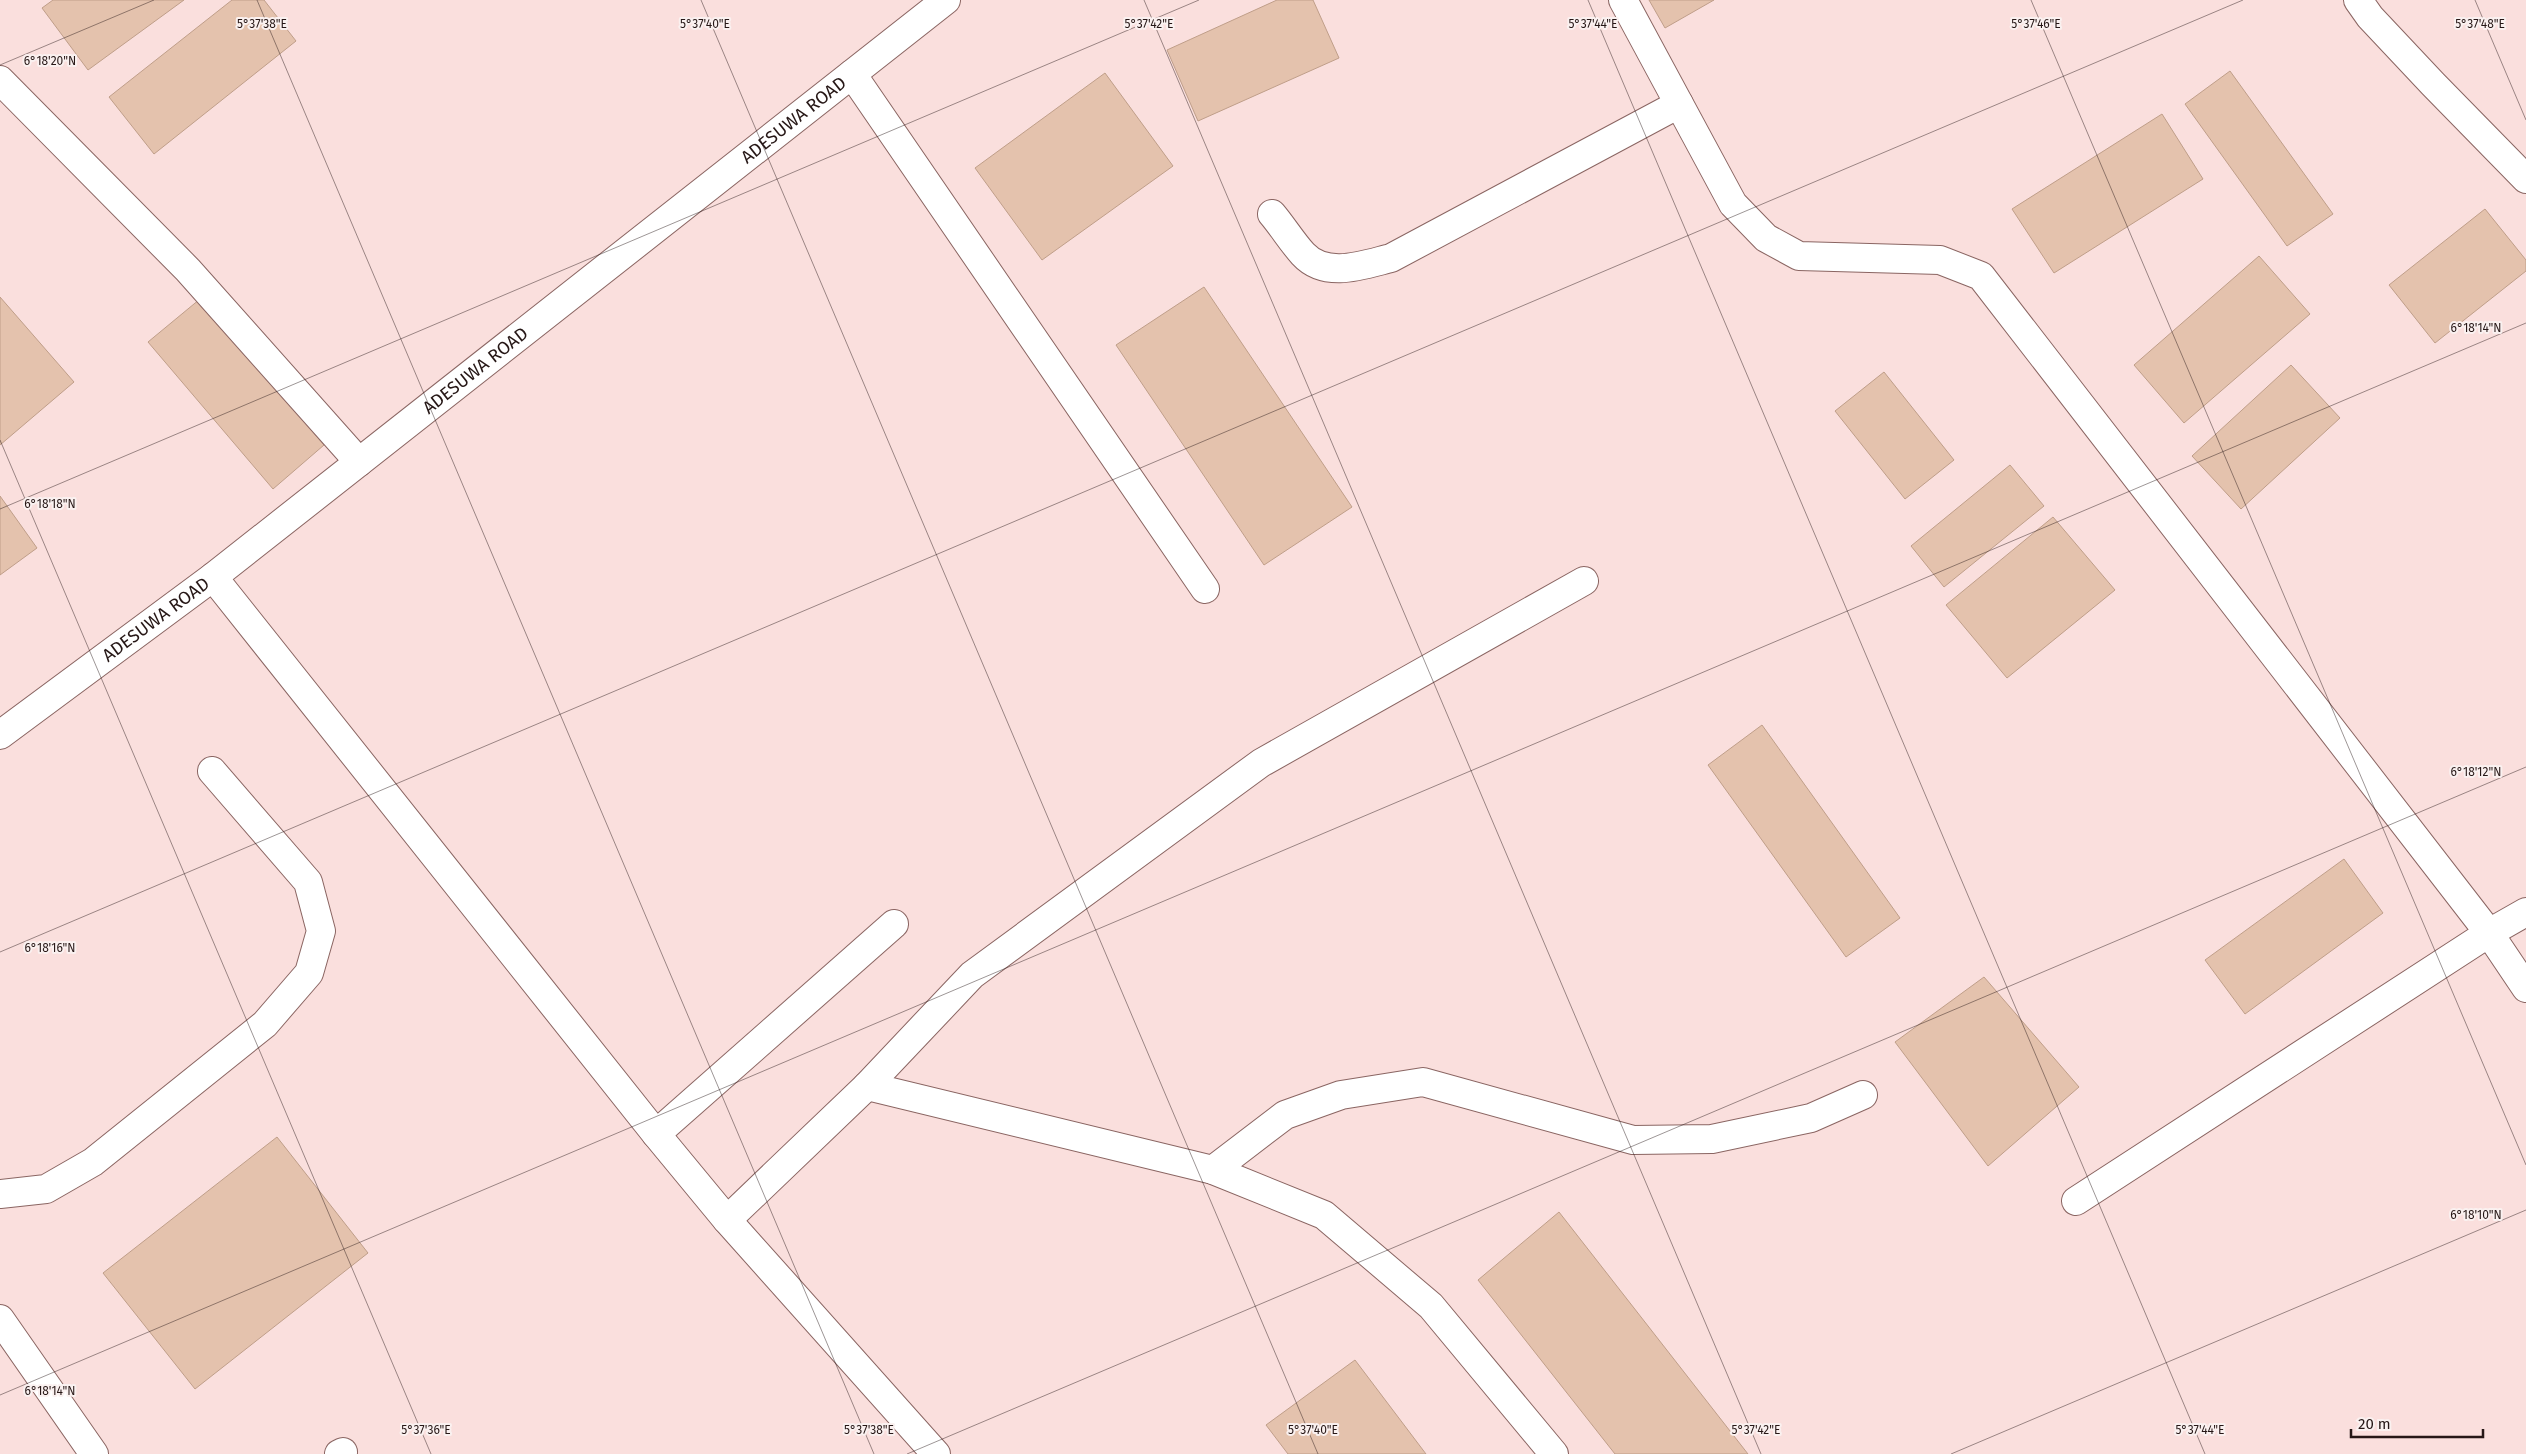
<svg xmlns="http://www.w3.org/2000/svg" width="2526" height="1454" font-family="'Fira Sans',sans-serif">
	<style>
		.building { fill: #e4c2ad; stroke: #bf9e89 }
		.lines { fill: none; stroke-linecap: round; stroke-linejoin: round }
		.minor-casing { stroke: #8a6562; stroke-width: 30 }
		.minor { stroke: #fff; stroke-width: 28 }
		.ticks { fill: none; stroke: #261716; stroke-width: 1; stroke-opacity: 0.45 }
		.labels { text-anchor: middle; stroke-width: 4; stroke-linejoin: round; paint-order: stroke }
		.street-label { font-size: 18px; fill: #261716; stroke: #faf1f0 }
		.ticks-label { font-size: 12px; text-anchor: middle; fill: #261716; stroke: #faf1f0; stroke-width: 4; stroke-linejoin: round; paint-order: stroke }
	</style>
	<rect width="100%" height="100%" fill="#fadfdd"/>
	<g class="building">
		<polygon points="53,0 184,0 88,70 42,8"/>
		<polygon points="232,0 264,0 296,41 154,154 109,97"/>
		<polygon points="1277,0 1313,0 1339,58 1198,121 1167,50"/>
		<polygon points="1649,0 1714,0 1665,28"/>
		<polygon points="2230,71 2333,214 2287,246 2185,104"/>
		<polygon points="1105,73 1173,166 1042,260 975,168"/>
		<polygon points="2162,114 2203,179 2054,273 2012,209"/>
		<polygon points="2485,209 2526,260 2526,271 2435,343 2389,285"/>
		<polygon points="2259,256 2310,314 2184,423 2134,365"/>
		<polygon points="1204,287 1352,507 1264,565 1116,345"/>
		<polygon points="0,297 74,382 0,445"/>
		<polygon points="200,299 324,445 273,489 148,342"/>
		<polygon points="2291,365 2340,418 2241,509 2192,456"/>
		<polygon points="1884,372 1954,460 1905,499 1835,411"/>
		<polygon points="2010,465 2044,506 1944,587 1911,546"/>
		<polygon points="0,496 37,548 0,575"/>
		<polygon points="2053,517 2115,590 2007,678 1946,605"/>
		<polygon points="1762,725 1900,918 1846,957 1708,765"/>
		<polygon points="2344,859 2383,913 2245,1014 2205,960"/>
		<polygon points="1984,977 2079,1087 1988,1166 1895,1042"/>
		<polygon points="277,1137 368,1253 195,1389 103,1273"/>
		<polygon points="1559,1212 1748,1454 1615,1454 1478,1280"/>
		<polygon points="1355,1360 1426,1454 1288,1454 1266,1425"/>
	</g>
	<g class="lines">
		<defs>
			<g id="minor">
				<polyline points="1623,0 1733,204 1766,238 1799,256 1940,260 1981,276 2489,933 2526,988"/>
				<polyline points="2358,0 2370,17 2433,84 2526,179"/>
				<polyline points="852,74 1205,589"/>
				<polyline points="0,80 188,270 359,462"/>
				<path d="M1272,214C1283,227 1292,242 1303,254C1326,279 1363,265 1391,258L1679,104"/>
				<polyline points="213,577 656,1134 727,1220 936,1454"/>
				<path id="s1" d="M0,735L213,577L946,0"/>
				<polyline points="867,1086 1213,1170 1324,1215 1431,1306 1554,1454"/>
				<polyline points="656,1134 894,924"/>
				<polyline points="1213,1170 1285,1115 1341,1095 1423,1082 1633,1140 1712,1139 1811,1118 1863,1095"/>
				<polyline points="0,1194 46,1189 93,1162 265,1024 309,973 321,931 308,882 212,771"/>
				<polyline points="2076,1201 2489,933 2526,912"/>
				<polyline points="727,1220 867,1086 972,975 1261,763 1584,581"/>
				<polyline points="0,1319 94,1454"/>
				<polyline points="339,1454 343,1452"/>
			</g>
		</defs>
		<use href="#minor" class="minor-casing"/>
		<use href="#minor" class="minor"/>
	</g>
	<path class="ticks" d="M257,0L874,1454M701,0L1318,1454M1144,0L1761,1454M1588,0L2205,1454M2031,0L2526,1165M2475,0L2526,120M0,65L154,0M0,440L431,1454M0,509L1199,0M0,952L2243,0M0,1395L2526,323M907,1454L2526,767M1951,1454L2526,1210"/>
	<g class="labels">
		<g class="street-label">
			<text dy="6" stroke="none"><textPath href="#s1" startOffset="1004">ADESUWA ROAD</textPath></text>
			<text dy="6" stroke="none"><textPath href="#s1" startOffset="599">ADESUWA ROAD</textPath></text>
			<text dy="6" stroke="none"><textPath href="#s1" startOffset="194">ADESUWA ROAD</textPath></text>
		</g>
	</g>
	<g class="ticks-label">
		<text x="262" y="28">5°37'38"E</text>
		<text x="705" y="28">5°37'40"E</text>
		<text x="1149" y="28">5°37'42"E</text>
		<text x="1593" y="28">5°37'44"E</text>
		<text x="2036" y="28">5°37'46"E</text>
		<text x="2480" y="28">5°37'48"E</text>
		<text x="50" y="65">6°18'20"N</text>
		<text x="2476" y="332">6°18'14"N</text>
		<text x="50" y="508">6°18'18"N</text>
		<text x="2476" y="776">6°18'12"N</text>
		<text x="50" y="952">6°18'16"N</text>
		<text x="2476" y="1219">6°18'10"N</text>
		<text x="50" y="1395">6°18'14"N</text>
		<text x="426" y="1434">5°37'36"E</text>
		<text x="869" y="1434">5°37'38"E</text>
		<text x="1313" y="1434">5°37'40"E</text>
		<text x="1756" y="1434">5°37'42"E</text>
		<text x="2200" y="1434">5°37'44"E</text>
	</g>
	<path d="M2351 1429v8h132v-8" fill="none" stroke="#261716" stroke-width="2.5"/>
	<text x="2358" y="1429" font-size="15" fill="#261716" stroke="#faf1f0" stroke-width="4" paint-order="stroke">20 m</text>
</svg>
